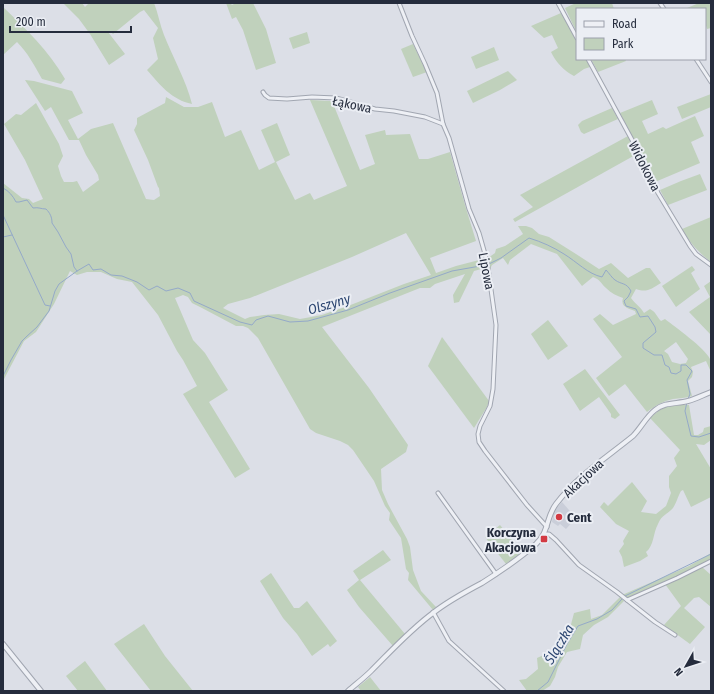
<svg xmlns="http://www.w3.org/2000/svg" width="714" height="694" font-family="'Fira Sans Condensed',sans-serif">
	<style>
		.built { fill: #caced9 }
		.green { fill: #c0d1bc; fill-rule: evenodd }
		.lines { fill: none; stroke-linecap: round; stroke-linejoin: round }
		.stream { stroke: #94a9c9; stroke-width: 1 }
		.minor-casing { stroke: #a1a6b1; stroke-width: 5 }
		.tertiary-casing { stroke: #a1a6b1; stroke-width: 6 }
		.minor { stroke: #eef0f5; stroke-width: 3 }
		.tertiary { stroke: #eef0f5; stroke-width: 4 }
		.poi-dot { fill: #d33a43; stroke: #ebeef4; stroke-width: 1.5 }
		.labels { text-anchor: middle; stroke-width: 4; stroke-linejoin: round; paint-order: stroke }
		.street-label { font-size: 13px; fill: #252c3d; stroke: #ebeef4 }
		.poi-label { font-size: 13px; font-weight: bold; fill: #252c3d; stroke: #ebeef4; text-anchor: start }
		.water-label { font-size: 14px; font-style: italic; fill: #2e4772; stroke: #ebeef4 }
	</style>
	<rect width="100%" height="100%" fill="#dcdfe7"/>
	<polygon class="built" points="562,502 576,518 566,529 560,524 558,526 552,522 554,511"/>
	<g class="green">
		<path d="M63,3H82L85,7L89,3H154C158,13 160,25 164,35C173,58 186,80 192,104C172,100 160,85 147,70L158,59L153,38L158,28L144,10L140,12L113,34L110,31L108,32L125,54L109,65L90,34L79,19Z"/>
		<polygon points="226,3 230,3 232,5 236,3 253,3 266,29 276,63 256,70 243,30 236,17 232,19"/>
		<polygon points="576,3 612,3 614,9 577,9 577,33 565,8"/>
		<polygon points="699,3 711,3 711,28 707,29 705,22 705,9 687,9 687,8"/>
		<path d="M3,7C27,30 48,50 65,79L61,84L42,79C34,65 28,53 17,42L3,55Z"/>
		<path d="M561,13L570,28L577,42V59H586L590,67L584,69L574,76C563,70 556,62 551,52L558,48L552,35L544,38L531,26Z"/>
		<polygon points="307,32 310,43 293,49 289,38"/>
		<polygon points="413,44 427,72 413,77 401,49"/>
		<polygon points="494,47 499,60 476,69 471,57"/>
		<polygon points="591,59 625,59 626,61 598,72"/>
		<polygon points="508,71 517,80 500,90 473,103 467,91"/>
		<path d="M25,80L34,81L72,91L83,113L68,120L78,139L91,129L113,123L146,199L154,200L160,196L159,188L158,187L148,160L134,130L137,124V118L165,103L166,97L184,107H198L212,102L225,137L241,130L259,170L275,162L261,130L277,123L290,155L276,162L295,200L310,193L314,200L347,186L310,100L332,101L360,170L375,164L365,135L385,130L386,135L410,134L419,159H428L450,152L465,205L476,241L430,258L436,273L456,266L483,259L485,268L474,271L459,302L454,303L453,295L465,274L435,284L430,288H420L322,327L369,388L408,445L406,452L381,469L382,490L388,504L407,539L410,547L413,570L421,591L436,607L433,610L408,580L409,573L406,569L401,538L389,520L390,513L385,506L374,481L353,450L348,445L340,441L316,433L310,429L258,338L248,328L243,326H236L202,308L192,303L188,297L183,295L178,297L175,298L193,340L205,353L228,390L209,402L250,469L235,478L183,394L197,386L183,360L177,351L158,315L132,282L117,279L101,272H87L77,275L70,271L54,304L36,332L24,341L3,381V183L22,198L29,199L33,203L43,199L25,160L4,124L16,114L21,115L36,103L59,144L63,156L58,166L61,176L64,182H73L77,181L83,192L99,180L98,175L86,155L79,140H69L51,107L45,111ZM406,233L431,275L404,284L348,306L322,315L300,319L279,314L264,315L250,317L245,319L223,308L228,304L250,298L352,257Z"/>
		<polygon points="711,94 711,107 682,119 677,107"/>
		<polygon points="652,100 658,114 642,121 648,134 663,127 666,129 695,116 704,136 691,142 700,163 655,182 620,113"/>
		<polygon points="612,108 618,119 584,134 581,132 578,125 582,121"/>
		<polygon points="628,136 637,154 515,222 513,219 533,207 520,195"/>
		<polygon points="700,174 707,190 668,205 660,190 681,181"/>
		<path d="M711,217V262C698,252 690,243 682,229Z"/>
		<path d="M518,226H526L532,228L539,234L549,237L576,254L599,269L611,263L628,278L646,268H650L661,283C651,289 647,293 636,289L631,298C635,304 641,307 644,313L650,309C657,313 656,316 661,321L665,319C675,327 705,348 710,359C712,363 711,368 711,372L706,361L691,367L693,372L692,377L688,381L692,396C686,398 679,398 673,399C663,401 655,406 647,412L625,384L609,396L596,378L622,357L593,319L600,314L613,325L636,314L635,311C629,309 620,307 623,298C617,296 611,293 606,288C600,283 601,280 593,277L582,286L557,254L531,244L510,260L508,265L503,258L492,265L490,269L488,258L495,253L496,249L505,246L523,234ZM676,342L688,359L686,363L680,364L672,362L668,354L664,351Z"/>
		<polygon points="692,266 695,270 691,273 700,289 676,307 662,286"/>
		<polygon points="711,281 711,335 689,312 710,297 704,286"/>
		<polygon points="548,320 568,346 548,360 531,334"/>
		<polygon points="442,337 489,401 487,407 474,428 428,366"/>
		<polygon points="585,369 620,415 615,419 611,417 611,414 599,397 580,411 563,384"/>
		<path d="M681,405H689L694,435H698L703,432L704,428L711,426V440L704,445L696,444L711,469V497L691,507L683,490L681,491C678,496 676,504 673,508C667,515 662,514 658,524C653,533 654,546 646,552L648,556L640,561L624,567L622,557L619,551L624,544L623,541L629,531L616,524L600,507L604,502L608,506L632,482L647,501L641,512L656,514L666,506L671,493L669,487V476L677,466L674,458L680,450L650,418C663,407 664,406 681,405Z"/>
		<polygon points="500,525 522,552 506,564 485,537"/>
		<polygon points="383,550 391,560 360,580 405,634 393,646 359,607 347,590 359,580 353,571"/>
		<polygon points="711,553 711,559 686,572 629,598 626,598 622,595 689,566"/>
		<polygon points="702,567 711,575 711,607 699,597 694,598 684,608 705,627 690,644 664,625 681,606 665,584"/>
		<polygon points="271,573 294,608 299,608 307,601 337,641 330,647 328,644 312,656 297,634 283,618 260,581"/>
		<polygon points="620,597 624,601 608,617 594,625 583,635 580,649 567,652 558,667 555,677 550,686 542,691 527,691 519,680 526,679 538,669 537,658 548,653 559,650 557,645 569,632 574,613 590,609 591,619 602,615"/>
		<polygon points="144,624 165,656 193,691 151,691 114,644"/>
		<polygon points="85,661 107,691 78,691 66,676"/>
		<polygon points="370,677 381,691 361,691 358,687"/>
	</g>
	<g class="lines">
		<g class="stream">
			<path d="M3,188C9,191 13,196 16,202H19L27,200L33,208C39,207 41,209 46,209C50,213 52,217 52,223L58,232L66,247L71,254L74,267L77,271"/>
			<polyline points="3,215 45,305 50,306"/>
			<polyline points="3,237 12,235"/>
			<path d="M489,264L501,258L529,238C542,242 553,247 564,254C577,262 588,274 602,277L606,270C609,273 612,278 615,280C622,285 626,282 631,291L628,297L624,301L626,306L636,309L640,317L648,316L655,327L656,332L643,343V348L654,355H662L665,365L669,367L671,373L676,374L681,371V365H686L692,371L687,380L690,394L688,399"/>
			<polyline points="3,376 11,360 22,341 26,337 37,327 49,311 55,291 59,284 77,271 89,264 93,270 101,269 111,275 122,276 137,282 149,290 157,286 166,291 178,288 190,293 194,301 240,322 252,325 256,320 268,316 290,322 308,321 348,310 390,293 452,271 486,265"/>
			<polyline points="687,402 685,411 691,436 699,437 711,433"/>
			<polyline points="625,596 711,554"/>
			<polyline points="537,691 548,682 567,644 578,626 597,619 612,610 622,599"/>
		</g>
		<defs>
			<g id="minor">
				<polyline points="399,3 412,36 425,64 437,93 443,124 449,138 469,209 479,233 487,261 496,325 493,389 490,406 480,426 478,434 479,442 485,451 527,505 547,527"/>
				<polyline points="558,3 577,38"/>
				<polyline points="660,3 664,9"/>
				<polyline points="588,59 637,149 658,193 690,246 696,254 711,265"/>
				<polyline points="696,59 711,82"/>
				<polyline points="263,92 265,95 269,98 287,99 312,97 336,98 375,109 394,111 425,117 443,124"/>
				<polyline points="438,493 496,574"/>
				<polyline points="544,534 549,534 556,540 579,565 617,592 627,600 677,578 711,561"/>
				<polyline points="627,600 655,622 675,635"/>
				<polyline points="433,612 449,641 504,691"/>
			</g>
			<g id="tertiary">
				<polyline points="3,644 41,691"/>
				<path d="M348,691C356,684 364,678 371,671C391,651 410,630 433,613C448,601 465,592 482,583C501,571 519,559 536,544C549,532 546,517 556,504C577,476 606,458 633,436C641,428 646,417 655,410C664,402 677,404 688,401C696,399 703,395 711,392"/>
			</g>
		</defs>
		<use href="#minor" class="minor-casing"/>
		<use href="#tertiary" class="tertiary-casing"/>
		<use href="#minor" class="minor"/>
		<use href="#tertiary" class="tertiary"/>
	</g>
	<g class="poi-dot">
		<circle cx="559" cy="517" r="4"/>
		<rect x="540" y="535" width="8" height="8" rx="2"/>
	</g>
	<g class="labels">
		<g class="street-label">
			<text transform="translate(352 104) rotate(12)" y="5">Łąkowa</text>
			<text transform="translate(645 166) rotate(63)" y="5">Widokowa</text>
			<text transform="translate(487 271) rotate(79)" y="5">Lipowa</text>
			<text transform="translate(583 478) rotate(-43)" y="5">Akacjowa</text>
		</g>
		<g class="poi-label">
			<text x="567" y="522">Cent</text>
			<text x="536" y="537" text-anchor="end">Korczyna<tspan x="536" dy="15">Akacjowa</tspan></text>
		</g>
		<g class="water-label">
			<text transform="translate(329 304) rotate(-16)" y="5">Olszyny</text>
			<text transform="translate(559 644) rotate(-59)" y="5">Ślączka</text>
		</g>
	</g>
	<rect width="714" height="694" fill="none" stroke="#252c3d" stroke-width="8"/>
	<rect x="576" y="8" width="130" height="52" fill="#ebeef4" stroke="#9ca0ab"/>
	<rect x="584" y="21" width="20" height="6" fill="#eef0f5" stroke="#9ca0ab"/>
	<text x="612" y="28" font-size="12" fill="#252c3d">Road</text>
	<rect x="584" y="38" width="20" height="12" fill="#c0d1bc" stroke="#9ca0ab"/>
	<text x="612" y="48" font-size="12" fill="#252c3d">Park</text>
	<g transform="translate(686 666) rotate(231)" stroke="#ebeef4" stroke-width="3" paint-order="stroke">
	<path d="M0-3L7 15L0 10L-7 15Z" fill="#252c3d"/>
	<text y="-6" font-size="11" font-weight="bold" text-anchor="middle" fill="#252c3d">N</text>
	</g>
	<path d="M10 26v6h121v-6" fill="none" stroke="#252c3d" stroke-width="2"/>
	<text x="16" y="26" font-size="12" fill="#252c3d" stroke="#ebeef4" stroke-width="3" paint-order="stroke">200 m</text>
</svg>
